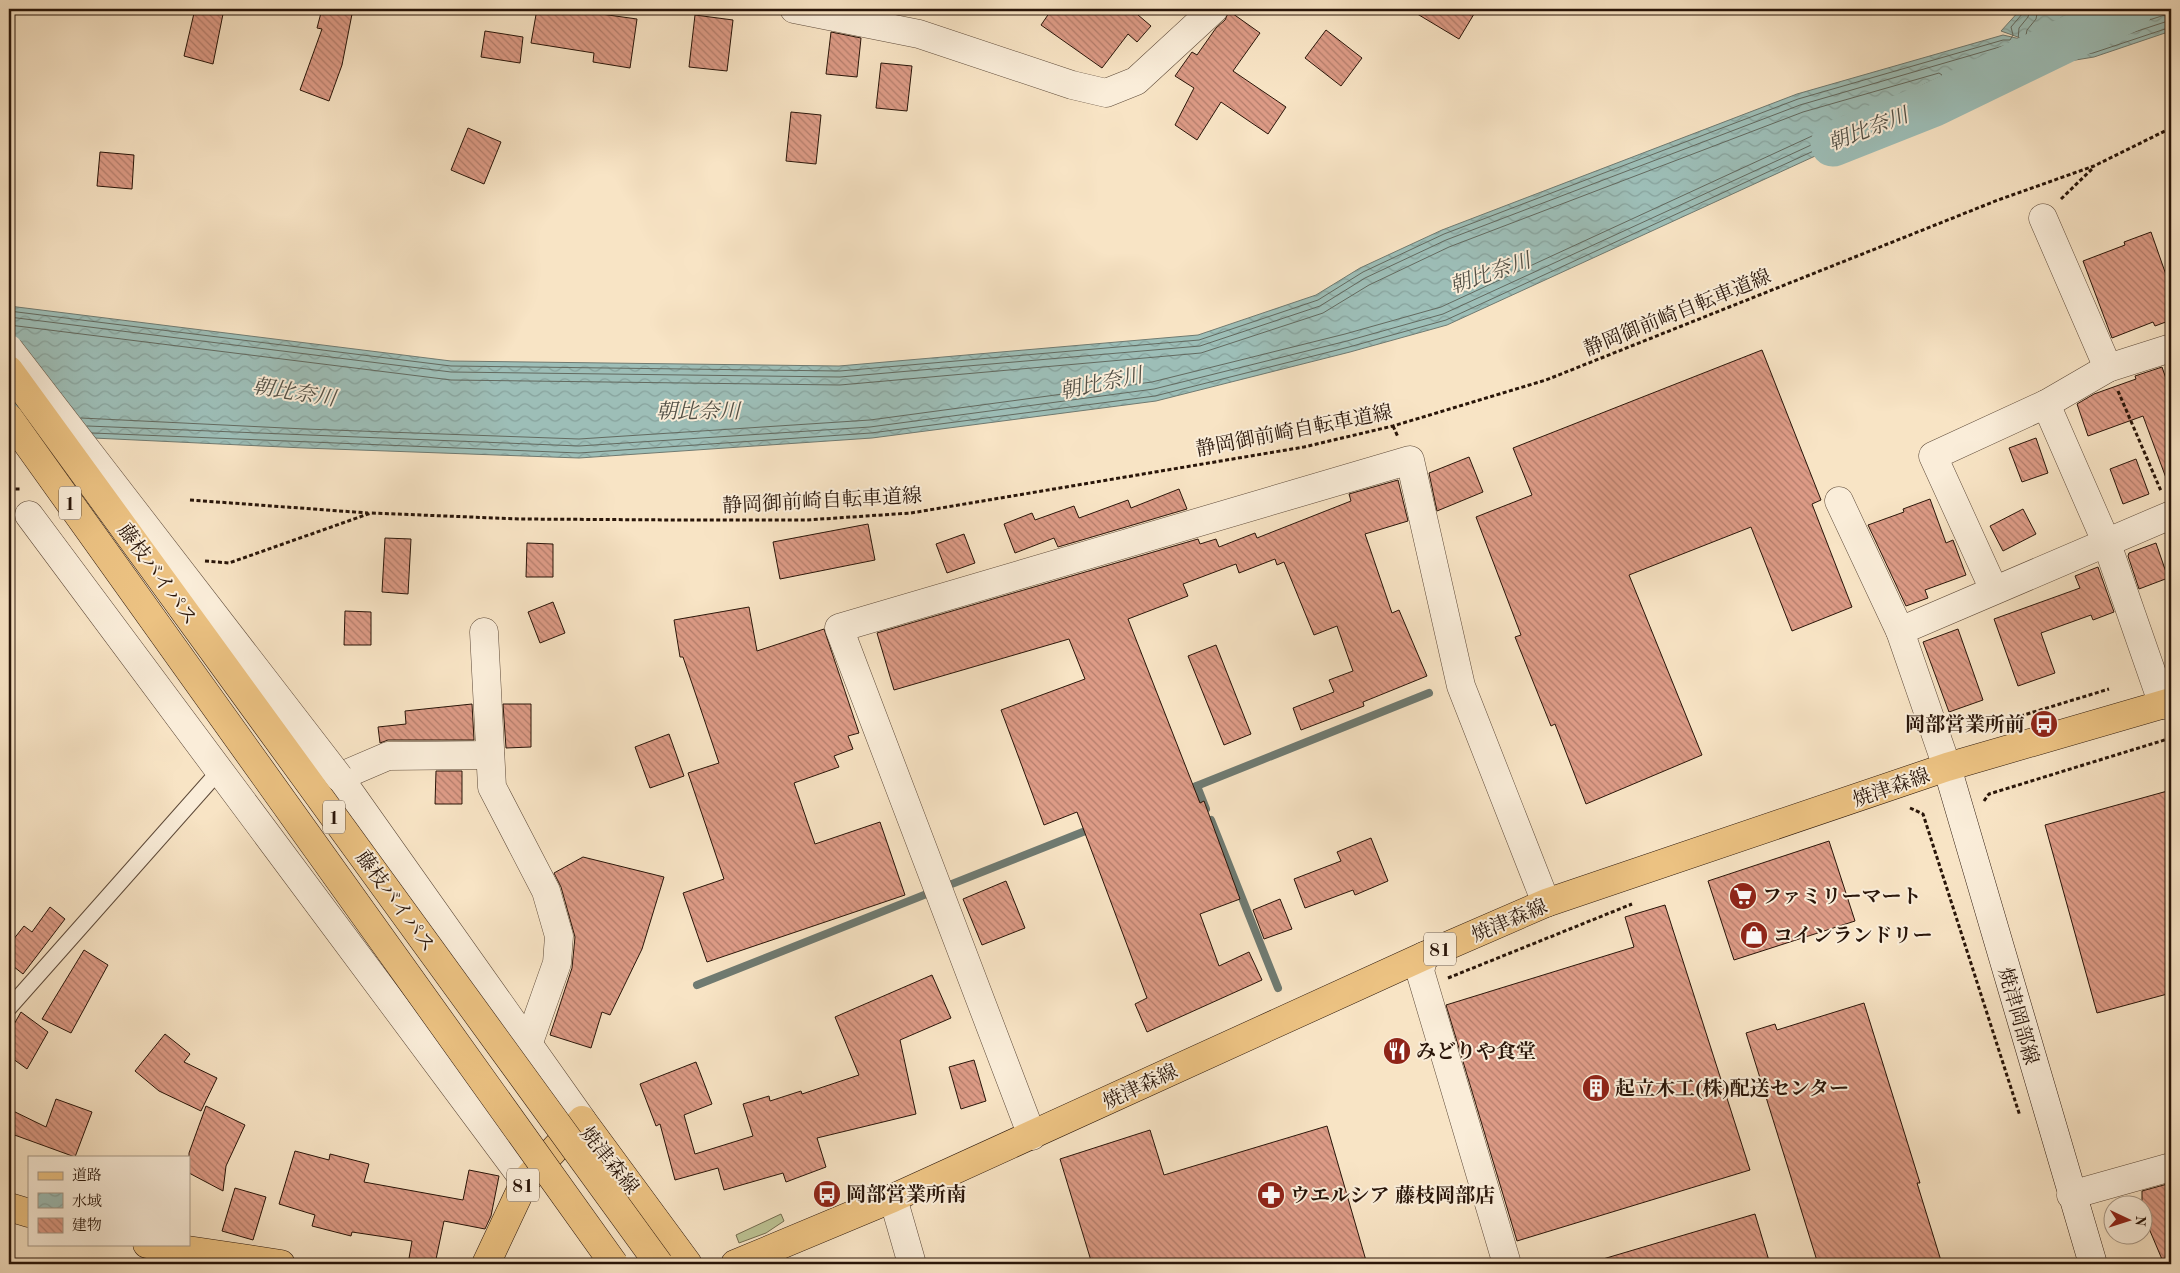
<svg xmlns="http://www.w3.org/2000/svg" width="2180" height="1273" font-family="'Old Standard TT','Noto Serif JP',serif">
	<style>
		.grass { fill: #bdc495; stroke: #736c4f }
		.water { fill: url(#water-waves); stroke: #6f7a71 }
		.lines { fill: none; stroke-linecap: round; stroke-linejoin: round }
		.shore { stroke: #636a60; stroke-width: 1 }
		.stream { stroke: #6f7a71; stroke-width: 8 }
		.river { stroke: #9dbeb7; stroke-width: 45 }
		.building { fill: url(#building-back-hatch); stroke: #291509 }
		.service-casing { stroke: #5d4938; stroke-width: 17 }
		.minor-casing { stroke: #5d4938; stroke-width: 29 }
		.tertiary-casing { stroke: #5d4938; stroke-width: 29 }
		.secondary-casing { stroke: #291509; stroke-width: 29 }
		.primary-casing { stroke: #291509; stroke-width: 29 }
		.path { stroke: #291509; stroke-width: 3; stroke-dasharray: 4 2.5; stroke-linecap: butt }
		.service { stroke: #faedd9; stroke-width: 15 }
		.minor { stroke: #faedd9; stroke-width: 28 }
		.tertiary { stroke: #faedd9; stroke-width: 28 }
		.secondary { stroke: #faedd9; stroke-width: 28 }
		.primary { stroke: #ecc282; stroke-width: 28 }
		.tertiary-bridge-casing { stroke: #5d4938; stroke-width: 29; stroke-linecap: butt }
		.motorway-bridge-casing { stroke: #291509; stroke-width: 29; stroke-linecap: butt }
		.tertiary-bridge { stroke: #faedd9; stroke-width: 28 }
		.motorway-bridge { stroke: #ecc282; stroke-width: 28 }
		.labels { text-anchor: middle; stroke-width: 4; stroke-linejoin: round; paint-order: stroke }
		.shield { fill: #faedd9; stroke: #685647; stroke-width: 1 }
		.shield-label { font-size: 19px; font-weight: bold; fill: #291509 }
		.street-label { font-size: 20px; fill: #291509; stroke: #faedd9 }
		.poi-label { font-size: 20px; font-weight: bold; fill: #291509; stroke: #faedd9; text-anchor: start }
		.water-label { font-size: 21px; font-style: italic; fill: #525046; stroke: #faedd9 }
	</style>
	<defs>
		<pattern id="water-waves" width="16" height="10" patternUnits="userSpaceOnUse" patternTransform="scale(1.25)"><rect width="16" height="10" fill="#9dbeb7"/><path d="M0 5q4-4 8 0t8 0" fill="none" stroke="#87a29c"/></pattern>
		<pattern id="building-back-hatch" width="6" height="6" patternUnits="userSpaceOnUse" patternTransform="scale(1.25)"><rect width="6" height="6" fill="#dd9b86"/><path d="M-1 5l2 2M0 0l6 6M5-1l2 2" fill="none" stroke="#b37d6c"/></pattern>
	</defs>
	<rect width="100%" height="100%" fill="#f8e4c5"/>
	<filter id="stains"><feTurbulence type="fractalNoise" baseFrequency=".004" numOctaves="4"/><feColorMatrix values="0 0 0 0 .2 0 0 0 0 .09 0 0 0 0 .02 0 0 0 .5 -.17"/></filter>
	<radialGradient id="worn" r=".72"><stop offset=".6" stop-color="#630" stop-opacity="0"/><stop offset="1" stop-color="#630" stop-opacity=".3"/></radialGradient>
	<polygon class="grass" points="781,1214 784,1221 766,1233 739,1243 736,1235"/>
	<polygon class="water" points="2021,9 2171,9 2171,31 2094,57 1996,73 1447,325 1350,352 1156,401 872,438 579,458 304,448 9,434 9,306 451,361 839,366 1198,335 1316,295 1360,268 1442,230 1797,94 2003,35 2029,41 2001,31"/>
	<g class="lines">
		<g class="shore">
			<polyline points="2038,9 2036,19 2027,30 2024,46 2025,49 2090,39 2171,13"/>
			<polyline points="9,311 451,366 840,371 1199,340 1318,300 1363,272 1444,234 1798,99 2003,40 2010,40 2013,35 2011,27 2023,13 2024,9"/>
			<polyline points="9,317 451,372 840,377 1200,346 1320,306 1365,278 1446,240 1800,105 2003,46 2012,46 2018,40 2019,28 2028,17 2030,9"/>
			<polyline points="9,325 451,380 840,385 1201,353 1323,313 1369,285 1449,247 1803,112 1939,73 1942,75 1940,77 1441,307 1345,334 1152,382 870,420 579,439 305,429 81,418"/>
			<polyline points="87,426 579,446 870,427 1154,389 1347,341 1443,314 1992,62 2092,46 2171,20"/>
			<polyline points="92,433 579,453 871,433 1155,396 1349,347 1446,320 1994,68 2093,53 2171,27"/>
		</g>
		<g class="stream">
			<polyline points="1197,786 1206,809"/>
			<polyline points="1184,791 1429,693"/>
			<polyline points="1211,820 1278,988"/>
			<polyline points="697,985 1093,828"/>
		</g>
		<polyline class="river" points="1833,144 1934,104 2130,9"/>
	</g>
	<g class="building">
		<polygon points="195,9 224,9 213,64 184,56"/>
		<polygon points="322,9 353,9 342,65 329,101 300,90 322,29 317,28"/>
		<polygon points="537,9 565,9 637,19 630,68 593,62 594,53 531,43"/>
		<polygon points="1052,9 1131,9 1151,26 1137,42 1128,34 1102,68 1041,25"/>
		<polygon points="1409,9 1477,9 1459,39"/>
		<polygon points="1229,11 1260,33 1233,71 1286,107 1268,134 1221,102 1197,140 1175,125 1194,88 1175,76 1192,52 1197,55 1216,28 1225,20"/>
		<polygon points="695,15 733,20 727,71 689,67"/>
		<polygon points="1326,30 1362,58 1341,86 1305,58"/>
		<polygon points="485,31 523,37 520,63 481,57"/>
		<polygon points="831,32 861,38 857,77 826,74"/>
		<polygon points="881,63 912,66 907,111 876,108"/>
		<polygon points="791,112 821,115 816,164 786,161"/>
		<polygon points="468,128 501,142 484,184 451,170"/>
		<polygon points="100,152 134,155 132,189 97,186"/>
		<polygon points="2151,232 2171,289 2171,320 2155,326 2153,322 2112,338 2083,261 2125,245 2124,242"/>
		<polygon points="1762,350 1821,500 1812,504 1852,607 1792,631 1751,527 1629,575 1702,755 1586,804 1555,724 1551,726 1515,637 1521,635 1476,517 1532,495 1513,448"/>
		<polygon points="2162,367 2171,393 2171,485 2169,486 2143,416 2088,436 2077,404 2094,394 2136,379 2135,376"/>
		<polygon points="2036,438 2048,473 2022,482 2009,448"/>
		<polygon points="1469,457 1483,492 1437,511 1429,473"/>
		<polygon points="2136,459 2149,494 2123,504 2110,469"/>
		<polygon points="1398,480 1408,521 1365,534 1392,613 1399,610 1427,676 1363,702 1364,706 1301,730 1293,708 1334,692 1329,680 1353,671 1337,626 1314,635 1284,562 1277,565 1275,559 1239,573 1236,564 1183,584 1188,596 1128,619 1200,803 1204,801 1240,899 1200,914 1219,966 1249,952 1262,980 1147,1032 1135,1004 1147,998 1077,812 1044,825 1001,710 1085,679 1069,639 894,690 877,633 1198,539 1200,544 1216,539 1219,547 1255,533 1257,538 1351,501 1349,494"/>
		<polygon points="1179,489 1187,509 1058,547 1054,538 1015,553 1004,524 1032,513 1035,520 1074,506 1079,518 1128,500 1131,508"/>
		<polygon points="1930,499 1946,543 1953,540 1966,575 1925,590 1928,598 1906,606 1868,525 1904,512 1903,509"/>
		<polygon points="2023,509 2036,534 2003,551 1990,526"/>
		<polygon points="868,524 875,560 780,579 773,542"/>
		<polygon points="964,534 975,563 947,573 936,544"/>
		<polygon points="385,538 411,539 408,594 382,592"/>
		<polygon points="527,543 553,544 553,577 526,577"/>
		<polygon points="2156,543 2168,578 2139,589 2128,556 2129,553"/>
		<polygon points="2098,567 2114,612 2093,620 2091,615 2041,633 2055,673 2018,686 1994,619 2080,588 2075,576"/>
		<polygon points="553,602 565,633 540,643 528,612"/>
		<polygon points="749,607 757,651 824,629 859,733 848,736 853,749 834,756 839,767 794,783 815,844 880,822 905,895 707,962 683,893 724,879 688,773 719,763 683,657 680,657 674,620"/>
		<polygon points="345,611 371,612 371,645 344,645"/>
		<polygon points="1958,629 1983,700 1949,712 1923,642"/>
		<polygon points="1216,645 1251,734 1224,745 1188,656"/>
		<polygon points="472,704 474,740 388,740 380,743 378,727 406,724 405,711"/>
		<polygon points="503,704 531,704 531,747 506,748"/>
		<polygon points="669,734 684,776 650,788 635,747"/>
		<polygon points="436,771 462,771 462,804 435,804"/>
		<polygon points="2171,790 2171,993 2097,1013 2045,825"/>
		<polygon points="1371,838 1388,881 1355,895 1353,890 1305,908 1294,879 1341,861 1337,852"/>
		<polygon points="1829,841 1855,921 1734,960 1708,881"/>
		<polygon points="583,857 664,877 642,949 610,1015 602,1012 591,1048 550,1035 572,968 575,937 561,887 554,873"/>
		<polygon points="1006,881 1025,928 982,945 963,899"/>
		<polygon points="1280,899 1292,929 1264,939 1253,910"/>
		<polygon points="1665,905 1750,1170 1517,1241 1446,1005 1634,947 1625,917"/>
		<polygon points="50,907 65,919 23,974 9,963 9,945 24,926 32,932"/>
		<polygon points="84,950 108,965 71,1033 42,1019"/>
		<polygon points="932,975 951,1018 900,1040 916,1114 817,1138 826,1167 786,1182 783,1173 724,1190 718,1168 675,1180 660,1124 656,1126 640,1084 696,1062 712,1104 684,1115 695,1154 753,1136 743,1104 769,1096 770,1101 801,1091 802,1094 859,1075 835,1017"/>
		<polygon points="1864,1003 1920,1183 1917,1183 1942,1264 1818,1264 1746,1033 1775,1024 1777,1030"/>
		<polygon points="21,1012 48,1032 27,1069 9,1056 9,1033"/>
		<polygon points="165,1034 190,1054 184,1062 217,1078 201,1111 159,1091 135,1071"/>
		<polygon points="974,1060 986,1101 961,1109 949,1067"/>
		<polygon points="56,1099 92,1112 75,1157 9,1133 9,1109 46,1127"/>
		<polygon points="206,1106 245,1125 226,1166 223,1191 189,1173 189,1153"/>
		<polygon points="1327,1126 1367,1264 1092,1264 1060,1159 1150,1130 1164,1175"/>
		<polygon points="295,1151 329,1160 330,1154 369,1164 364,1182 463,1200 469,1170 499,1176 491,1216 485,1229 444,1221 435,1264 408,1264 412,1241 352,1232 351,1236 312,1226 315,1215 279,1204"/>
		<polygon points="2171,1183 2171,1264 2164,1264 2142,1212 2142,1191"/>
		<polygon points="235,1188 266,1197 253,1240 222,1231"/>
		<polygon points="1755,1214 1770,1264 1603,1264 1603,1259"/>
	</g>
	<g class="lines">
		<defs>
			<polyline id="service" points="9,1008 219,771"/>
			<g id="minor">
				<polyline points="794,9 919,34 1072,85 1106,93 1136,81 1214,9"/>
				<polyline points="2043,218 2108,368"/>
				<polyline points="2046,404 2107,544 2163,705"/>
				<polyline points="1839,501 1900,631 1947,767"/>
				<polyline points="29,515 525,1181"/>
				<polyline points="1994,590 1933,456 2046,404 2108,368 2171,348"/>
				<polyline points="1900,631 2171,515"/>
				<polyline points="484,632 492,787 546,891 559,936 557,963 528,1045"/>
				<polyline points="339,777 388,756 490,755"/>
				<polyline points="1424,956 1420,971 1507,1264"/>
				<polyline points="1032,1136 839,628 1410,460 1461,686 1546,903"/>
				<polyline points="2071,1195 2171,1167"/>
				<polyline points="893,1198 912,1264"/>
			</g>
			<polyline id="tertiary" points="339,777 582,1120"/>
			<polyline id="secondary" points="1947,767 2093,1264"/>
			<g id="primary">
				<polyline points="9,1207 29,1213"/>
				<polyline points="147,1244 281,1264"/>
				<polyline points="486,1264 525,1181 582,1120 688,1264"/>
				<polyline points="735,1264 893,1198 1424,956 1546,903 1947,767 2171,702"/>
			</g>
		</defs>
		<use href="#service" class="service-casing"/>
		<use href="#minor" class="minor-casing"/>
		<use href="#tertiary" class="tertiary-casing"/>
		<use href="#secondary" class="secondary-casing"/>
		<use href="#primary" class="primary-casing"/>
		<g class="path">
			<polyline points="2061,199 2092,169"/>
			<polyline points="2118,391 2161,491"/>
			<polyline points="1393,426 1398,437"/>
			<polyline points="9,489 21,489"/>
			<polyline points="190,500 368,513"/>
			<polyline points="205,561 229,563 371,513 520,519 681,520 807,520 911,513 1304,447 1393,426 1546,380 1998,200 2094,166 2171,128"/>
			<polyline points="2014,718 2109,689"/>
			<polyline points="1984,801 1989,794 2171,738"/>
			<polyline points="1910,808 1923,814 2020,1116"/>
			<polyline points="1448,978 1632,904"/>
		</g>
		<use href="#service" class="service"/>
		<use href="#minor" class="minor"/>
		<use href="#tertiary" class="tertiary"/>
		<use href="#secondary" class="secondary"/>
		<use href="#primary" class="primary"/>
		<defs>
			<polyline id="tertiary-bridge" points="9,349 339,777"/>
			<g id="motorway-bridge">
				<polyline points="9,370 659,1264"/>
				<polyline points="9,418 614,1264"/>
			</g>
		</defs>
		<use href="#tertiary-bridge" class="tertiary-bridge-casing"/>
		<use href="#motorway-bridge" class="motorway-bridge-casing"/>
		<use href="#tertiary-bridge" class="tertiary-bridge"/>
		<use href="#motorway-bridge" class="motorway-bridge"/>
	</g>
	<defs>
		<symbol id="bus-disc" viewBox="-11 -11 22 22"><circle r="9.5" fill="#8f2418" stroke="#faedd9"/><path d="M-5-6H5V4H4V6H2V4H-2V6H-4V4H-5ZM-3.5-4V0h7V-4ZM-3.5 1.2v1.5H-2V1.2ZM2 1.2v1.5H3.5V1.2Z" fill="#fff"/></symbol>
		<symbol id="supermarket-disc" viewBox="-11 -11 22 22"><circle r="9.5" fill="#8f2418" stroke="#faedd9"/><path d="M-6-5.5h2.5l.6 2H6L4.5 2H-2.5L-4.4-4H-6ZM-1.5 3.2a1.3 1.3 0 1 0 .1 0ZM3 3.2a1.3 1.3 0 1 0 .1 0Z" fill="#fff"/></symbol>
		<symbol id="shop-disc" viewBox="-11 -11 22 22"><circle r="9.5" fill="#8f2418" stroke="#faedd9"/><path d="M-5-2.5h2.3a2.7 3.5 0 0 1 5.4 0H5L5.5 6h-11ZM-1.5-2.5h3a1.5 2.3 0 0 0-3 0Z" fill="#fff"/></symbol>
		<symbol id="restaurant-disc" viewBox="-11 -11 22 22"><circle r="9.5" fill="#8f2418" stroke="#faedd9"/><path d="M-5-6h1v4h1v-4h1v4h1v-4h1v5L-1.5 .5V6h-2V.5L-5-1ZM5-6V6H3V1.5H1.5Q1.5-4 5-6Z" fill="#fff"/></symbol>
		<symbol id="building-disc" viewBox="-11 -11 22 22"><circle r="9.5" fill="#8f2418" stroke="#faedd9"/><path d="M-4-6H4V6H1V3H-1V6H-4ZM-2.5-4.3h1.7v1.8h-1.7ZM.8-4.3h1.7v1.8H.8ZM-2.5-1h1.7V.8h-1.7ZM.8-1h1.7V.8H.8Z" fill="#fff"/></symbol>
		<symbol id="pharmacy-disc" viewBox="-11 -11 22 22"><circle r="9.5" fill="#8f2418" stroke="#faedd9"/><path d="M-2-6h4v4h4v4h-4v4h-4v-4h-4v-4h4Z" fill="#fff"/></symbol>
	</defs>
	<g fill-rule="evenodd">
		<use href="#bus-disc" x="2028" y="708" width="32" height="32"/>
		<use href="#supermarket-disc" x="1727" y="880" width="32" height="32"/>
		<use href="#shop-disc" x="1738" y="919" width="32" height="32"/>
		<use href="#restaurant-disc" x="1381" y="1035" width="32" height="32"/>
		<use href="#building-disc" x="1580" y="1072" width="32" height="32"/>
		<use href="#bus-disc" x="811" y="1178" width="32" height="32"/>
		<use href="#pharmacy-disc" x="1255" y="1179" width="32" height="32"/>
	</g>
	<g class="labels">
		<g class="shield">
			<rect x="59" y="486.5" width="22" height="33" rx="4"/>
			<rect x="323" y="800.5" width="22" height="33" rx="4"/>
			<rect x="1424" y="932.5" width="32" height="33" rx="4"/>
			<rect x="507" y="1168.5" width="32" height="33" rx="4"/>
		</g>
		<g class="shield-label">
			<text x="70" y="510">1</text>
			<text x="334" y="824">1</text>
			<text x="1440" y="956">81</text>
			<text x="523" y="1192">81</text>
		</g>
		<g class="street-label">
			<text transform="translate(1677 312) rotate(-22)" y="7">静岡御前崎自転車道線</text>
			<text transform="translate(1294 430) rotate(-11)" y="7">静岡御前崎自転車道線</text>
			<text transform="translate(822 500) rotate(-3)" y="7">静岡御前崎自転車道線</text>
			<text transform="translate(158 574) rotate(54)" y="7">藤枝バイパス</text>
			<text transform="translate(1891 787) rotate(-19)" y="7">焼津森線</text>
			<text transform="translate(396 901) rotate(54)" y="7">藤枝バイパス</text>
			<text transform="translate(1509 920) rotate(-23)" y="7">焼津森線</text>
			<text transform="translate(2019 1016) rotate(74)" y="7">焼津岡部線</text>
			<text transform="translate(1140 1086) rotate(-25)" y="7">焼津森線</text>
			<text transform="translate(610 1160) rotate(51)" y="7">焼津森線</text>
		</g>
		<g class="poi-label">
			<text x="2025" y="731" text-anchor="end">岡部営業所前</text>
			<text x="1762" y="903">ファミリーマート</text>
			<text x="1773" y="942">コインランドリー</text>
			<text x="1416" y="1058">みどりや食堂</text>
			<text x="1615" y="1095">起立木工(株)配送センター</text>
			<text x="846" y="1201">岡部営業所南</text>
			<text x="1290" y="1202">ウエルシア 藤枝岡部店</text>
		</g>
		<g class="water-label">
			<text transform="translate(1868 129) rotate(-21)" y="7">朝比奈川</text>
			<text transform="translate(1490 273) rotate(-19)" y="7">朝比奈川</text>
			<text transform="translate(1101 383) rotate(-12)" y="7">朝比奈川</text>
			<text transform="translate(294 392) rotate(9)" y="7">朝比奈川</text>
			<text x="698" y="418">朝比奈川</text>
		</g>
	</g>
	<rect width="2180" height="1273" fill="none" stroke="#f8e4c5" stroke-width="30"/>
	<rect x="10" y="10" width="2160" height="1253" fill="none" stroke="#291509" stroke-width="2.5"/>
	<rect x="15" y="15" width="2150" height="1243" fill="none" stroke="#291509"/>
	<rect x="28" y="1156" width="162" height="90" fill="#faedd9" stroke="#a69786"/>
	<rect x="38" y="1172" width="25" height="8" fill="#ecc282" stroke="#a69786"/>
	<text x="72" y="1180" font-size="15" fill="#291509">道路</text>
	<rect x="38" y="1193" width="25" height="15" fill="url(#water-waves)" stroke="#a69786"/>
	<text x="72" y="1206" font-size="15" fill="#291509">水域</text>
	<rect x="38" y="1218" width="25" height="15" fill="url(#building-back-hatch)" stroke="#a69786"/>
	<text x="72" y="1230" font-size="15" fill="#291509">建物</text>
	<g transform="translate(2128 1220) rotate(94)"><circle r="24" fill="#faedd9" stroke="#a69786"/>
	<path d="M0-4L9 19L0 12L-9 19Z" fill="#8f2418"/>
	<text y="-8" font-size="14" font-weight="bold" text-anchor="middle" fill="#291509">N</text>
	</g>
	<rect width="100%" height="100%" filter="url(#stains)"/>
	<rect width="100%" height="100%" fill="url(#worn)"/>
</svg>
